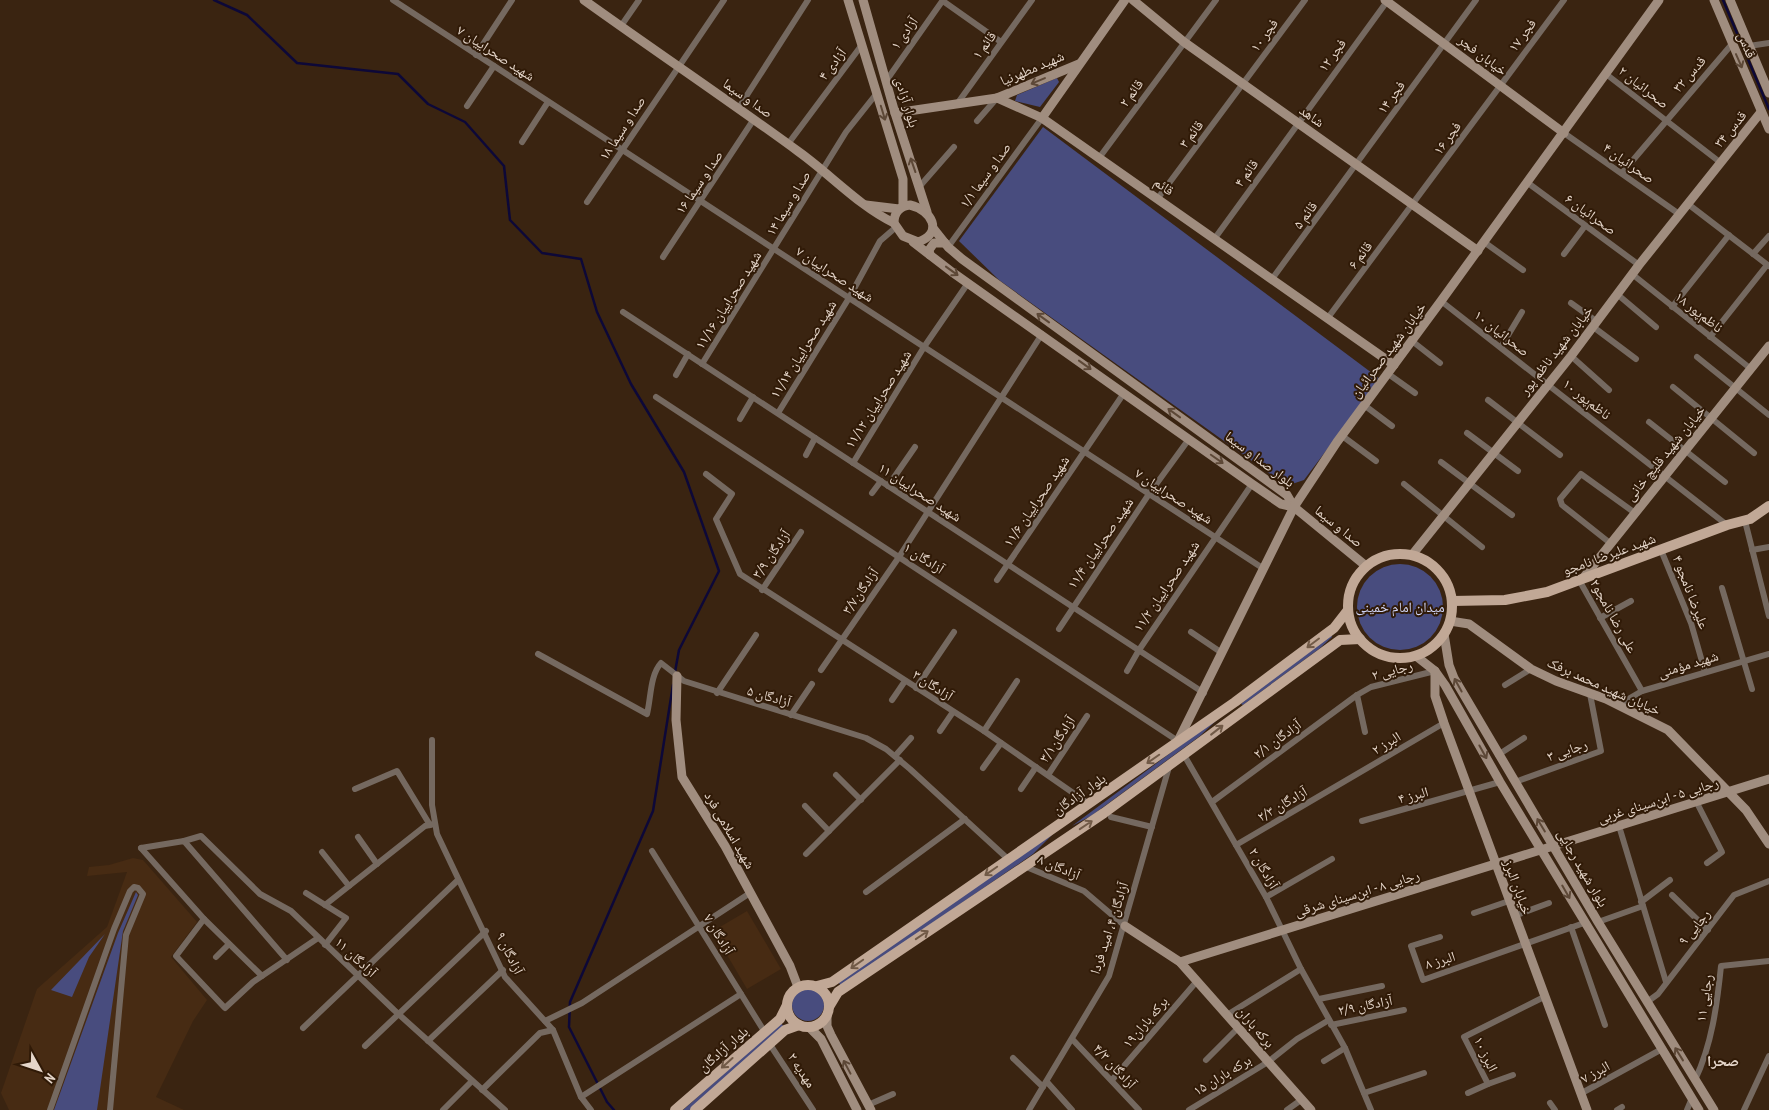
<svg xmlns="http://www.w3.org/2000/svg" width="1769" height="1110" font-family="'PT Sans Narrow','Noto Naskh Arabic',sans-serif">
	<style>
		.built { fill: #472b13 }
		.green { fill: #484c7e }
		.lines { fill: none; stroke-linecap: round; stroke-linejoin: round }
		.stream { stroke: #0d0838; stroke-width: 2.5 }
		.street { stroke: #756960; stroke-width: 6 }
		.secondary { stroke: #a08d7f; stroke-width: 9 }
		.primary { stroke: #c1a896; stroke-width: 10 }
		.oneway { stroke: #5d4837 }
		.oneway2 { stroke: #715a47 }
		.labels { text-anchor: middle; stroke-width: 4; stroke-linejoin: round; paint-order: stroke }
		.street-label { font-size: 14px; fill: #e5d6ca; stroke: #301a07 }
		.park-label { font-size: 14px; fill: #cfd4f6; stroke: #301a07 }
		.neighbourhood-label { font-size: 15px; font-weight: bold; fill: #e5d6ca; stroke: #301a07 }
	</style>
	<rect width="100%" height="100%" fill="#3a2411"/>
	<g class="built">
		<polygon points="133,858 143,860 197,922 171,957 207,1000 193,1021 156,1097 184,1110 9,1110 1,1093 37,989 107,927 127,872 87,876 89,867 109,865"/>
		<polygon points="747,911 781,969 747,989 713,931"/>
	</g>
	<g class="green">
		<polygon points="1057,78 1059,82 1040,107 1015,101 1017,95"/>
		<polygon points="1043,127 1380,379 1304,480 1289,485 1273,476 999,280 959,241"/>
		<circle cx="1400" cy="607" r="43"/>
		<polygon points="1331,635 1332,637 1319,649 1243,705 1241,704 1267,682"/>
		<polygon points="1223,714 1200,736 1091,816 1072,826"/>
		<polygon points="1053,834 1033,854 841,986 837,980"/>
		<polygon points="136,892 138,895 123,931 97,1110 54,1110 118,933"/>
		<polygon points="105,934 89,957 72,997 51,990"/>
		<circle cx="808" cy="1005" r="16"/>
		<polygon points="781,1023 784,1027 692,1110 683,1110"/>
	</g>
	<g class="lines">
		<g class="stream">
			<polyline points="214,0 247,15 297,63 398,74 428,104 465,122 504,166 510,220 542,253 581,259 597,312 631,384 684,472 719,571 679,650 675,672"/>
			<polyline points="1723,0 1769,109"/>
			<polyline points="614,1110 607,1102 569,1027 570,1002 653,811 673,685"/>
		</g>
		<g class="street">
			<polyline points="393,0 1264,569"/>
			<polyline points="943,1 1001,42"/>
			<polyline points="621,26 639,0"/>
			<polyline points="1749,46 1769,43"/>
			<polyline points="476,55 512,0"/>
			<polyline points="1606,74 1721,163"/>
			<polyline points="886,81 943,0"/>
			<polyline points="957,104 1032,0"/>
			<polyline points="467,106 494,66"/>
			<polyline points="738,109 808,0"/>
			<polyline points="977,121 997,98"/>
			<polyline points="1564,133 1679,214"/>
			<polyline points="522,142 548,102"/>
			<polyline points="788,144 861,46"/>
			<polyline points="1099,158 1216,0"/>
			<polyline points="1622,173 1732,44"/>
			<polyline points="1528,183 1639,265"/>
			<polyline points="920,186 954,147"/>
			<polyline points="1158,198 1305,0"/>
			<polyline points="587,202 724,0"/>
			<polyline points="1688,204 1769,266"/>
			<polyline points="1215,238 1388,0"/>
			<polyline points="1484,242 1523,270"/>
			<polyline points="948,247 1042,118"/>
			<polyline points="1564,254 1585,226"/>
			<polyline points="1753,254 1769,236"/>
			<polyline points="663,257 754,119"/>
			<polyline points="1632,274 1751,369"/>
			<polyline points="1272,279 1476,0"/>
			<polyline points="1617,294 1656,327"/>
			<polyline points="1441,301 1727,525"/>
			<polyline points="1571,303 1596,321"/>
			<polyline points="1672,307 1729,235"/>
			<polyline points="623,312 1204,693"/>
			<polyline points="1327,319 1564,0"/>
			<polyline points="1592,326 1636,359"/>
			<polyline points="1710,337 1767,265"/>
			<polyline points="1412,341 1440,363"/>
			<polyline points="1501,347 1522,312"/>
			<polyline points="1571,356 1609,390"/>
			<polyline points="1697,357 1769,415"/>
			<polyline points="702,364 846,132 877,93"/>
			<polyline points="1387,373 1415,393"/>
			<polyline points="676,375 688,354"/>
			<polyline points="1673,387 1754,453"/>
			<polyline points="656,397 1178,741"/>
			<polyline points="1488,400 1560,455"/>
			<polyline points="1364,405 1392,426"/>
			<polyline points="778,413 849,298 880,241 895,228"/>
			<polyline points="740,419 753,397"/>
			<polyline points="1649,422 1725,482"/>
			<polyline points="1467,433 1518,471"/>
			<polyline points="1341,435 1376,461"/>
			<polyline points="806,455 815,438"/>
			<polyline points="1441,462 1512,515"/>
			<polyline points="853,463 924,347 968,283"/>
			<polyline points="706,474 732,494 716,519 740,574 984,731 1089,804"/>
			<polyline points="1404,484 1482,547"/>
			<polyline points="888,486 915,447"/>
			<polyline points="872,493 881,481"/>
			<polyline points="1745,521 1769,616"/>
			<polyline points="1610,543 1562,505 1560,499 1581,474 1635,513"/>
			<polyline points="1661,550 1691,623 1705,672"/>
			<polyline points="1752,550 1769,547"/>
			<polyline points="997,580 1124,393"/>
			<polyline points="1579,580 1642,691"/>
			<polyline points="1722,588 1752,689"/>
			<polyline points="762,590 801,532"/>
			<polyline points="1600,618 1631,601"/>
			<polyline points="1059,629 1149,494 1189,439"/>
			<polyline points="1191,632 1222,653"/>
			<path d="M538,654L647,714C651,698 650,675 661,663L684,681L866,738L886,749L910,769L1008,859"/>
			<polyline points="821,670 899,557 1042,334"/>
			<polyline points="1127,671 1139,650 1252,484"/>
			<polyline points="1505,685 1531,669"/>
			<polyline points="916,688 954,632"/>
			<polyline points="717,693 756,635"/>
			<polyline points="1357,695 1365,732"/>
			<polyline points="892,700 905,681"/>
			<polyline points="1618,705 1642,691 1769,654"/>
			<polyline points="791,715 812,684"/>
			<polyline points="940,731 953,712"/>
			<polyline points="984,731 1017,681"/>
			<polyline points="432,740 432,805 437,834 505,977 553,1030 581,1097 591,1110"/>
			<polyline points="1184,755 1266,897 1301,969 1345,1048 1371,1110"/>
			<polyline points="1498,755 1524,738"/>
			<polyline points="895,756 911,738"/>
			<polyline points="983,768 1001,743"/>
			<polyline points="836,775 861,800"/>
			<polyline points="1048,775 1087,716"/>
			<polyline points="1515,782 1601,751 1590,694"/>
			<polyline points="355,789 397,771 430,825"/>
			<polyline points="1021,789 1036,767"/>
			<polyline points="1212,802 1357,695 1371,687 1435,671"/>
			<polyline points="1697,803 1722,852 1707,863"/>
			<polyline points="805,806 829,831"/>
			<polyline points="1111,817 1152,827"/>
			<polyline points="1362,821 1500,782"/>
			<polyline points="1619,826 1666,982"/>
			<polyline points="358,837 377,864"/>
			<polyline points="184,841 201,836 260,894 291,911 394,1010 505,1110"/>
			<polyline points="1236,845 1444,723"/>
			<polyline points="141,848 204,919 176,956 225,1008 253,982 318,938"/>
			<polyline points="141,848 184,841 287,960"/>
			<polyline points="652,851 764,1031"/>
			<polyline points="322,852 349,886"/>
			<polyline points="806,854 900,760"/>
			<polyline points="1024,866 1084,891 1125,926"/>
			<polyline points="866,892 965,819"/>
			<polyline points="306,893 346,918 325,945"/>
			<polyline points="1672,895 1708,930"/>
			<polyline points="1266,897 1332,859"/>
			<polyline points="1641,902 1670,880"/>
			<polyline points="325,905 425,826 434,824"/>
			<polyline points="1474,913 1509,901"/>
			<polyline points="1514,916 1549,903"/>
			<polyline points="204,919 262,976"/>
			<polyline points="1598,922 1643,906"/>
			<polyline points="1571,927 1605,1025"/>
			<polyline points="1440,937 1411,946 1423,980 1584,923"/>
			<polyline points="216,957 229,944"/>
			<polyline points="1319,999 1382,986"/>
			<polyline points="1647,1002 1658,994 1734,895 1769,881"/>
			<polyline points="1227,1015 1301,969"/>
			<polyline points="545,1021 582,1003 750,893"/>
			<polyline points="1331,1025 1404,1010"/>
			<polyline points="303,1028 458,880"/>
			<polyline points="1073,1040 1139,1110"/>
			<polyline points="428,1041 503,970"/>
			<polyline points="769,1043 813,1110"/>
			<polyline points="365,1046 486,931"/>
			<polyline points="1013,1058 1043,1087"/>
			<polyline points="1206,1060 1238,1028"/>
			<polyline points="1324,1061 1345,1048"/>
			<polyline points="1513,1075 1488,1084 1464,1037 1544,997"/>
			<polyline points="1112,1080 1197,981"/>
			<path d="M1695,1080C1712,1044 1717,1005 1721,966L1769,961"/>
			<polyline points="1047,1082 1072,1110"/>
			<polyline points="482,1090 540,1033 553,1030"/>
			<polyline points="1364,1093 1424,1073"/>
			<polyline points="1468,1093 1488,1084"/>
			<polyline points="1580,1094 1662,1049"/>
			<polyline points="581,1097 741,994"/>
			<polyline points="1550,1103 1555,1110"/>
			<polyline points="868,1105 893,1094"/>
			<polyline points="50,1110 114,929 130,891 134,887 138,888 143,894 126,935 110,1110"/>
			<polyline points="443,1110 472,1081"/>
			<polyline points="1029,1110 1109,976 1169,767"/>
			<polyline points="1189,1110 1268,1062 1297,1039 1329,1020"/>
			<polyline points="1287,1110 1301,1100"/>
			<polyline points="1617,1110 1622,1107"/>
			<polyline points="1687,1110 1692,1098"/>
			<polyline points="1744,1110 1769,1056"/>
		</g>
		<g class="secondary">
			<path d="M584,0C655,51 728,100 799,152C831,175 859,206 894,223"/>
			<polyline points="848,0 903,179 903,206"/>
			<polyline points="863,0 895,113 927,212"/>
			<polyline points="1133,0 1184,42 1478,251"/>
			<polyline points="1385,0 1564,133"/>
			<polyline points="1714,0 1769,129"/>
			<polyline points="1730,0 1769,93"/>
			<polyline points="997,98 1079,64"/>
			<polyline points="895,113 997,98 1042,118 1394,365"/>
			<polyline points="1042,118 1125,0"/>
			<polyline points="866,205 899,209"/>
			<path d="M910,205C932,210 944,233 918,242L903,236L894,223C894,212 900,206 910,205Z"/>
			<polyline points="933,228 948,247 962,259 1287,495 1294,507 1366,566"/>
			<polyline points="913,242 952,272 1252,484 1281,504 1294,507"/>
			<polyline points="930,255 929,250 934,243 945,243"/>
			<polyline points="1412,555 1571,356 1639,265 1761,112"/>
			<polyline points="1584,577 1769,346"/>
			<polyline points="1450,621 1469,624 1531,669 1556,681 1606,699 1668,730 1746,810 1769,844"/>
			<polyline points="1444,634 1449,665 1454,678 1598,922 1714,1110"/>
			<polyline points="1416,656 1435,671 1445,685 1500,782 1699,1110"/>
			<polyline points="1435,671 1435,696 1444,723 1587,1110"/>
			<polyline points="677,676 676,720 682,777 725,846 790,966 798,987"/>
			<polyline points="1178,741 1294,507 1337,442 1441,301 1659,0"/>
			<polyline points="1125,926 1180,962 1311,1110"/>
			<polyline points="1180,962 1769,779"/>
			<polyline points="827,1015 827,1026 831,1035 871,1110"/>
			<polyline points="809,1027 821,1039 857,1110"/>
		</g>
		<g class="primary">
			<circle cx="1400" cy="606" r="52"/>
			<polyline points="1452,601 1505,600 1547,592 1727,525 1750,519 1769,506"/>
			<circle cx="808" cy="1006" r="21"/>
			<polyline points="817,986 832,982 1235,702 1334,628 1348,610"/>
			<polyline points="829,1007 838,992 1104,813 1340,640 1360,639"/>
			<polyline points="675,1110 780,1019 787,1005"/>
			<polyline points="695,1110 785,1030 799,1025"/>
		</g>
	</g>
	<defs><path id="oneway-shaft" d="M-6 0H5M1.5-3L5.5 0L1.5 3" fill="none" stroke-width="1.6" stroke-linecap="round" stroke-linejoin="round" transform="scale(1.25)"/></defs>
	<g class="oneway">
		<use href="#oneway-shaft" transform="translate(1739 61) rotate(66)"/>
		<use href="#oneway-shaft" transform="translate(1038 81) rotate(157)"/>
		<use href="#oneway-shaft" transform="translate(883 113) rotate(73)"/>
		<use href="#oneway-shaft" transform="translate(913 165) rotate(-109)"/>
		<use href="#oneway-shaft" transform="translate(952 271) rotate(36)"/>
		<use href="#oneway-shaft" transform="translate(1043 318) rotate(-144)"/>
		<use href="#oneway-shaft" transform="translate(1085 365) rotate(36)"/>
		<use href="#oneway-shaft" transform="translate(1174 413) rotate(-144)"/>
		<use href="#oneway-shaft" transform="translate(1217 459) rotate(35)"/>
		<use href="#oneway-shaft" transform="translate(1458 685) rotate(-119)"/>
		<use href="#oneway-shaft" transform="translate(1483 752) rotate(61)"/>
		<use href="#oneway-shaft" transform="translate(1541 825) rotate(-121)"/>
		<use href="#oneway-shaft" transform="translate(1566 892) rotate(60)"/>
		<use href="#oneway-shaft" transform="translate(1679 1054) rotate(-122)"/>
		<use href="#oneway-shaft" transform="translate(847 1067) rotate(-118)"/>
	</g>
	<g class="oneway2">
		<use href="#oneway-shaft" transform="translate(1313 643) rotate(143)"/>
		<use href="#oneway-shaft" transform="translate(1217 730) rotate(-38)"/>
		<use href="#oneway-shaft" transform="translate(1153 759) rotate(145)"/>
		<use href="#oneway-shaft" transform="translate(1086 825) rotate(-34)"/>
		<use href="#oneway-shaft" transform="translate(991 871) rotate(145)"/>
		<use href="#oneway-shaft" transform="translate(922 935) rotate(-34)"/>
		<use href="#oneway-shaft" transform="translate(857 964) rotate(145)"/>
		<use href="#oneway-shaft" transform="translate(727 1063) rotate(138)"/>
	</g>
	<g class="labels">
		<g class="street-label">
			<text transform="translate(904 33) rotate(-55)" y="5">آزادی ۱</text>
			<text transform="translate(1264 35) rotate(-54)" y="5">فجر ۱۰</text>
			<text transform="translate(1522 35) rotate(-54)" y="5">فجر ۱۷</text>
			<text transform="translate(984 45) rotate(-54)" y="5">قائم ۱</text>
			<text transform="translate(1747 45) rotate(67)" y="5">قدس</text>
			<text transform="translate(496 53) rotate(33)" y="5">شهید صحراییان ۷</text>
			<text transform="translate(1332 55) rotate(-54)" y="5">فجر ۱۲</text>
			<text transform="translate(1483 55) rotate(37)" y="5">خیابان فجر</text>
			<text transform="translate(832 64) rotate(-53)" y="5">آزادی ۴</text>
			<text transform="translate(1032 68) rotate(-23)" y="5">شهید مطهرنیا</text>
			<text transform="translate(1689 74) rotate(-49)" y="5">قدس ۳۲</text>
			<text transform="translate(1644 87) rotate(38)" y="5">صحرائیان ۲</text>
			<text transform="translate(1131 93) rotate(-54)" y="5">قائم ۲</text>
			<text transform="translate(1391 97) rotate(-54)" y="5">فجر ۱۴</text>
			<text transform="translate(748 98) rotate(35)" y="5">صدا و سیما</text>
			<text transform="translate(907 102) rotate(73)" y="5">بلوار آزادی</text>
			<text transform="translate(1312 116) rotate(35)" y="5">شاهد</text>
			<text transform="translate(622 128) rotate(-57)" y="5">صدا و سیما ۱۸</text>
			<text transform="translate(1730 129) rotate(-51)" y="5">قدس ۳۴</text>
			<text transform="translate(1191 134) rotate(-53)" y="5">قائم ۳</text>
			<text transform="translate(1447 138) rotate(-54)" y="5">فجر ۱۶</text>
			<text transform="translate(1629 163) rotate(35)" y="5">صحرائیان ۴</text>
			<text transform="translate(1246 173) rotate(-54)" y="5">قائم ۴</text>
			<text transform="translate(985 175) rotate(-54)" y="5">صدا و سیما ۱/۱</text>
			<text transform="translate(699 182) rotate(-56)" y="5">صدا و سیما ۱۶</text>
			<text transform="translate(1164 186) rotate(35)" y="5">قائم</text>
			<text transform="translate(788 203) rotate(-59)" y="5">صدا و سیما ۱۴</text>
			<text transform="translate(1591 214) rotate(36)" y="5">صحرائیان ۶</text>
			<text transform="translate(1305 215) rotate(-53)" y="5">قائم ۵</text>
			<text transform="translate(1360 255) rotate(-53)" y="5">قائم ۶</text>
			<text transform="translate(835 274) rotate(33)" y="5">شهید صحراییان ۷</text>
			<text transform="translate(728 300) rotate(-58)" y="5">شهید صحراییان ۱۱/۱۶</text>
			<text transform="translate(1699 312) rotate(38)" y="5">ناظم‌پور ۱۸</text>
			<text transform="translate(1502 333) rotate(38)" y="5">صحرائیان ۱۰</text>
			<text transform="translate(803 349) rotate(-58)" y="5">شهید صحراییان ۱۱/۱۴</text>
			<text transform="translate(1388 350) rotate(-53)" y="5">خیابان شهید صحرائیان</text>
			<text transform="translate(1556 350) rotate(-52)" y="5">خیابان شهید ناظم پور</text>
			<text transform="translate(878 399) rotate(-58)" y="5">شهید صحراییان ۱۱/۱۲</text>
			<text transform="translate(1587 399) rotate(38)" y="5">ناظم‌پور ۱۰</text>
			<text transform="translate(1665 453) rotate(-51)" y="5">خیابان شهید قلیچ خانی</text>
			<text transform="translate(1260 459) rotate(37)" y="5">بلوار صدا و سیما</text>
			<text transform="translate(920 492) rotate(33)" y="5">شهید صحراییان ۱۱</text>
			<text transform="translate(1174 496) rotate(33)" y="5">شهید صحراییان ۷</text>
			<text transform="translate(1036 501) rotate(-56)" y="5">شهید صحراییان ۱۱/۶</text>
			<text transform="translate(1339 526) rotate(39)" y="5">صدا و سیما</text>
			<text transform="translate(1100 543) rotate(-56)" y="5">شهید صحراییان ۱۱/۴</text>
			<text transform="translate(771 554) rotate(-55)" y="5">آزادگان ۳/۹</text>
			<text transform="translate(1609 554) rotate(-20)" y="5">شهید علیرضا نامجو</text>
			<text transform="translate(924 558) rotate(33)" y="5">آزادگان ۱</text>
			<text transform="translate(1166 586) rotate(-56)" y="5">شهید صحراییان ۱۱/۲</text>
			<text transform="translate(860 591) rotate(-55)" y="5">آزادگان۳/۷</text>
			<text transform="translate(1691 592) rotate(69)" y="5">علیرضا نامجو ۴</text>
			<text transform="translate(1614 616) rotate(61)" y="5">علی رضا نامجو۲</text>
			<text transform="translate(1688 664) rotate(-17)" y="5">شهید مؤمنی</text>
			<text transform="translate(1392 670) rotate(-15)" y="5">رجایی ۲</text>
			<text transform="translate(933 685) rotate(33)" y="5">آزادگان ۳</text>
			<text transform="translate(1604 686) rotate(24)" y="5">خیابان شهید محمد برفک</text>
			<text transform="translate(769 696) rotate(16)" y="5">آزادگان ۵</text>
			<text transform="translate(1057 739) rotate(-56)" y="5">آزادگان۳/۱</text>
			<text transform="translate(1277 739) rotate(-36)" y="5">آزادگان ۲/۱</text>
			<text transform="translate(1386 743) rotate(-31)" y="5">البرز ۲</text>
			<text transform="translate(1567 750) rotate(-19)" y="5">رجایی ۳</text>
			<text transform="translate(1079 794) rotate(-35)" y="5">بلوار آزادگان</text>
			<text transform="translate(1413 795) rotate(-15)" y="5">البرز ۴</text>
			<text transform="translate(1658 800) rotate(-17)" y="5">رجایی ۵ - ابن‌سینای غربی</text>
			<text transform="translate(1282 804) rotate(-30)" y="5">آزادگان ۲/۳</text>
			<text transform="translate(730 830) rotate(60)" y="5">شهید اسلامی فرد</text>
			<text transform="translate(1059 867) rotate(23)" y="5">آزادگان ۸</text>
			<text transform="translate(1264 868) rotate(60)" y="5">آزادگان ۲</text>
			<text transform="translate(1583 868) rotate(60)" y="5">بلوار شهید رجایی</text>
			<text transform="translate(1518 887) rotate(70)" y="5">خیابان البرز</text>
			<text transform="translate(1357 893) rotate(-17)" y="5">رجایی ۸ - ابن‌سینای شرقی</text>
			<text transform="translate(1694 927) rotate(-51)" y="5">رجایی ۹</text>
			<text transform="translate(1109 928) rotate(-72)" y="5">آزادگان ۴، امید فردا</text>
			<text transform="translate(719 934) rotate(59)" y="5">آزادگان ۷</text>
			<text transform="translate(510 953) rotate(64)" y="5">آزادگان ۹</text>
			<text transform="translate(356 957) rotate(43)" y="5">آزادگان ۱۱</text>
			<text transform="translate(1440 960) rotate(-17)" y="5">البرز ۸</text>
			<text transform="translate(1704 998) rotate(-81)" y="5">رجایی ۱۱</text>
			<text transform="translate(1365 1005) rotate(-11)" y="5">آزادگان ۲/۹</text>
			<text transform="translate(1145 1022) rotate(-50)" y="5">برکه باران۱۹</text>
			<text transform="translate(1256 1027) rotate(49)" y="5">برکه باران</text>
			<text transform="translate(723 1049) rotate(-41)" y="5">بلوار آزادگان</text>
			<text transform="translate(1486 1054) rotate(64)" y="5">البرز ۱۰</text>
			<text transform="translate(1115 1066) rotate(47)" y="5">آزادگان ۴/۳</text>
			<text transform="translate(802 1070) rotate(57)" y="5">مهدیه ۲</text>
			<text transform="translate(1595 1072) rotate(-29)" y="5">البرز ۷</text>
			<text transform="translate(1222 1075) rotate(-31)" y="5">برکه باران ۱۵</text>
		</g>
		<g class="park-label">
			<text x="1400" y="612">میدان امام خمینی</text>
		</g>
		<g class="neighbourhood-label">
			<text x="1723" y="1066">صحرا</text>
		</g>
	</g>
	<g transform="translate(40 1070) rotate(130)" stroke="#301a07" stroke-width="4" paint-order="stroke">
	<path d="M0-4L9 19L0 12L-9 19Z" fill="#e5d6ca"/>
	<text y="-8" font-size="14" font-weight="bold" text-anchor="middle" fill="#e5d6ca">N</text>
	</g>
</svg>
